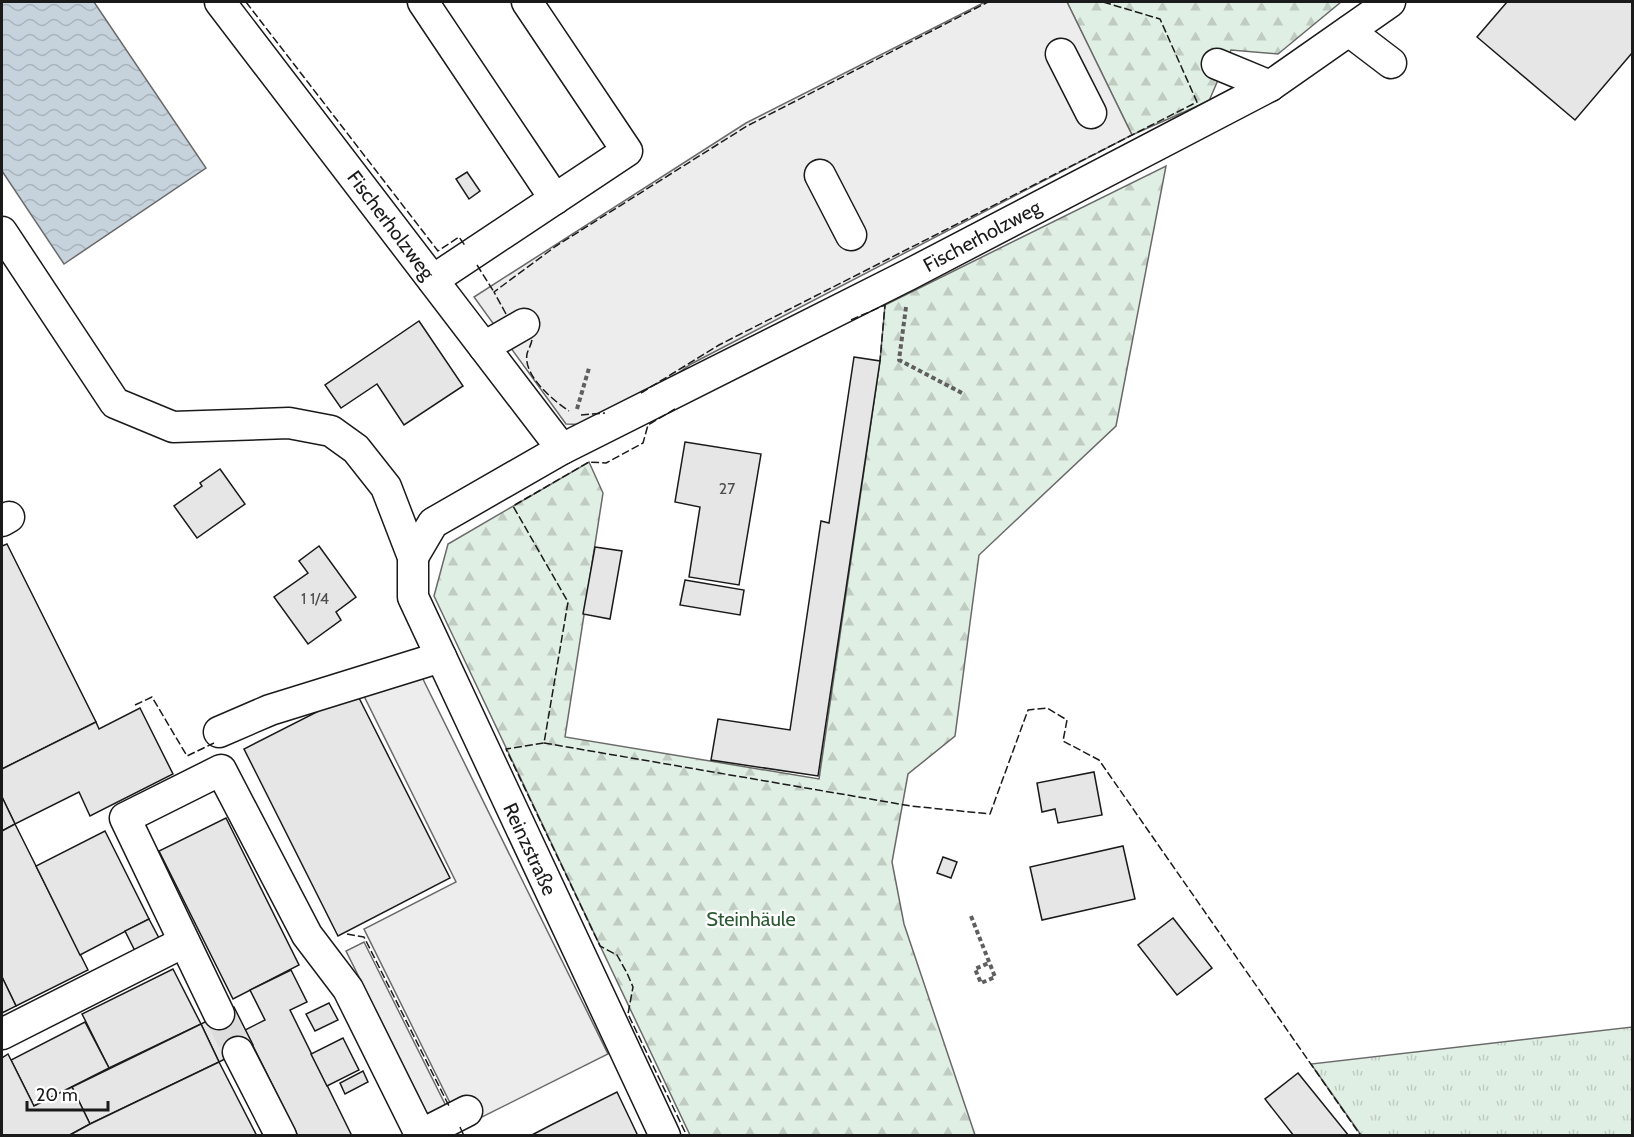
<svg xmlns="http://www.w3.org/2000/svg" width="1634" height="1137" font-family="Cabin,sans-serif">
	<style>
		.grass { fill: url(#grass-tufts); stroke: #6a6a6a; stroke-width: 1.5 }
		.forest { fill: url(#forest-firs); stroke: #6a6a6a; stroke-width: 1.5 }
		.parking { fill: #ededed; stroke: #6a6a6a; stroke-width: 1.5 }
		.water { fill: url(#water-waves); stroke: #6a6a6a; stroke-width: 1.5 }
		.building { fill: #e6e6e6; stroke: #1a1a1a; stroke-width: 1.5 }
		.lines { fill: none; stroke-linecap: round; stroke-linejoin: round }
		.minor-tunnel { stroke: #ddd; stroke-width: 30; stroke-dasharray: 30 15; stroke-linecap: butt }
		.minor-casing { stroke: #1a1a1a; stroke-width: 33 }
		.path { stroke: #5f5f5f; stroke-width: 4; stroke-dasharray: 4.5 3; stroke-linecap: butt }
		.minor { stroke: #fff; stroke-width: 30 }
		.fence { stroke: #1a1a1a; stroke-width: 1.5; stroke-dasharray: 8 3; stroke-linecap: butt }
		.labels { text-anchor: middle; stroke-width: 4.5; stroke-linejoin: round; paint-order: stroke }
		.number-label { font-size: 16px; fill: #4d4d4d }
		.street-label { font-size: 20px; fill: #1a1a1a; stroke: #fff }
		.park-label { font-size: 20px; fill: #2b5a34; stroke: #fff }
	</style>
	<defs>
		<pattern id="grass-tufts" width="24" height="20" patternUnits="userSpaceOnUse" patternTransform="scale(1.5)"><rect width="24" height="20" fill="#e0efe3"/><path d="M3 7l-1-3M5 7V3M7 7l1-3M15 17l-1-3M17 17v-4M19 17l1-3" fill="none" stroke="#c0ccc2"/></pattern>
		<pattern id="forest-firs" width="22" height="20" patternUnits="userSpaceOnUse" patternTransform="scale(1.5)"><rect width="22" height="20" fill="#e0efe3"/><path d="M5 1l3.5 6h-7zM16 11l3.5 6h-7z" fill="#c0ccc2"/></pattern>
		<pattern id="water-waves" width="16" height="10" patternUnits="userSpaceOnUse" patternTransform="scale(1.5)"><rect width="16" height="10" fill="#c6d2dc"/><path d="M0 5q4-4 8 0t8 0" fill="none" stroke="#aab4bc"/></pattern>
	</defs>
	<rect width="100%" height="100%" fill="#fff"/>
	<polygon class="grass" points="1632,1027 1632,1135 1361,1135 1311,1064"/>
	<g class="forest">
		<polygon points="1067,2 1341,2 1278,54 1231,50 1209,101 1132,135"/>
		<polygon points="1166,166 1116,426 979,555 955,736 908,774 892,862 904,924 975,1135 690,1135 434,596 448,544 589,462 603,493 565,737 819,779 880,361 885,305"/>
	</g>
	<g class="parking">
		<polygon points="985,2 1067,2 1132,135 691,364 601,429 597,425 566,424 474,297 746,123"/>
		<polygon points="417,667 608,1054 462,1127 364,929 456,882 363,694"/>
		<polygon points="364,942 448,1110 430,1119 346,951"/>
	</g>
	<polygon class="water" points="2,2 94,2 206,168 64,264 2,171"/>
	<g class="building">
		<polygon points="1507,2 1632,2 1632,53 1575,120 1477,37"/>
		<polygon points="467,172 480,191 469,199 456,179"/>
		<polygon points="419,321 463,386 404,425 377,384 341,408 325,385"/>
		<polygon points="854,357 880,361 818,776 711,760 718,719 790,730 821,521 829,523"/>
		<polygon points="685,442 761,454 739,585 689,577 700,507 675,502"/>
		<polygon points="220,469 245,504 197,538 174,506 202,486 200,483"/>
		<polygon points="7,544 96,722 2,769 2,546"/>
		<polygon points="319,546 356,597 336,612 341,620 308,644 274,597 308,573 299,561"/>
		<polygon points="595,547 622,551 610,619 583,614"/>
		<polygon points="685,580 744,590 740,615 680,605"/>
		<polygon points="356,692 450,878 338,936 244,749"/>
		<polygon points="140,708 173,774 90,816 79,792 15,824 2,797 2,769 96,722 99,729"/>
		<polygon points="1094,772 1102,815 1058,823 1055,809 1042,812 1037,783"/>
		<polygon points="2,797 15,824 2,831"/>
		<polygon points="226,818 299,965 233,999 159,851"/>
		<polygon points="15,824 88,970 16,1006 2,977 2,831"/>
		<polygon points="105,831 149,919 80,955 36,866"/>
		<polygon points="1123,846 1135,899 1042,920 1030,867"/>
		<polygon points="943,857 957,862 951,878 937,873"/>
		<polygon points="1173,918 1212,968 1177,995 1138,945"/>
		<polygon points="149,919 160,940 136,953 125,931"/>
		<polygon points="173,969 201,1024 109,1068 82,1014"/>
		<polygon points="291,970 307,1002 290,1010 352,1136 298,1136 245,1030 265,1020 250,990"/>
		<polygon points="2,977 16,1006 2,1013"/>
		<polygon points="329,1003 338,1020 315,1031 306,1014"/>
		<polygon points="234,1007 253,1045 219,1062 201,1024"/>
		<polygon points="85,1022 109,1068 34,1106 11,1060"/>
		<polygon points="201,1024 219,1062 90,1124 72,1087"/>
		<polygon points="343,1038 359,1070 327,1086 311,1054"/>
		<polygon points="8,1054 34,1106 72,1087 90,1124 68,1136 2,1136 2,1058"/>
		<polygon points="219,1062 257,1136 68,1136 90,1124"/>
		<polygon points="363,1071 368,1082 345,1094 340,1083"/>
		<polygon points="1298,1073 1349,1136 1294,1136 1265,1099"/>
		<polygon points="617,1092 638,1136 530,1136 551,1125"/>
	</g>
	<g class="lines">
		<polyline class="minor-tunnel" points="219,1014 238,1052"/>
		<defs>
			<g id="minor">
				<polyline points="220,2 562,449"/>
				<polyline points="423,2 555,199"/>
				<polyline points="1349,31 1391,63"/>
				<polyline points="1061,54 1091,113"/>
				<polyline points="1217,64 1270,86"/>
				<polyline points="820,175 851,235"/>
				<polyline points="2,232 115,403 173,427 289,423 331,431 356,449 386,487 413,557 413,597 665,1136"/>
				<polyline points="433,280 627,151 527,2"/>
				<polyline points="484,347 524,324"/>
				<polyline points="2,521 9,517"/>
				<polyline points="413,557 433,523 562,449 910,274 1270,86 1390,2"/>
				<polyline points="219,732 270,710 441,657"/>
				<polyline points="219,1014 125,818 221,770 307,935 348,989 421,1136"/>
				<polyline points="2,1034 184,942"/>
				<polyline points="238,1052 281,1136"/>
				<polyline points="420,1135 467,1111"/>
			</g>
		</defs>
		<use href="#minor" class="minor-casing"/>
		<g class="path">
			<polyline points="906,307 899,360 962,393"/>
			<polyline points="577,409 589,368"/>
			<polyline points="971,916 995,977 981,983 975,969 989,963"/>
		</g>
		<use href="#minor" class="minor"/>
		<g class="fence">
			<polyline points="246,2 438,251 459,237 466,247"/>
			<polyline points="477,265 494,292"/>
			<polyline points="506,314 494,292 556,246 747,126 988,2"/>
			<polyline points="851,320 885,305 880,361"/>
			<path d="M532,340C531,345 528,350 527,354C523,376 554,401 569,411"/>
			<polyline points="641,393 719,345 1197,102 1160,19 1103,2"/>
			<polyline points="675,409 648,425 643,443 606,463 589,462 513,506 568,602 544,743 506,749 600,946 617,955 627,973 633,987 628,1014 687,1136"/>
			<polyline points="581,415 605,413"/>
			<polyline points="135,705 152,697 187,756 214,743"/>
			<polyline points="544,743 911,806 990,814 1028,710 1047,708 1067,720 1063,741 1099,760 1361,1136"/>
			<polyline points="347,934 364,937 450,1108"/>
			<polyline points="460,1127 464,1136"/>
		</g>
	</g>
	<g class="labels">
		<g class="number-label">
			<text x="727" y="494">27</text>
			<text x="315" y="604">1 1/4</text>
		</g>
		<g class="street-label">
			<text transform="translate(391 225) rotate(53)" y="7">Fischerholzweg</text>
			<text transform="translate(982 236) rotate(-28)" y="7">Fischerholzweg</text>
			<text transform="translate(530 849) rotate(65)" y="7">Reinzstraße</text>
		</g>
		<g class="park-label">
			<text x="751" y="926">Steinhäule</text>
		</g>
	</g>
	<rect width="1634" height="1137" fill="none" stroke="#1a1a1a" stroke-width="6"/>
	<path d="M27 1101v9h81v-9" fill="none" stroke="#1a1a1a" stroke-width="3"/>
	<text x="36" y="1101" font-size="18" fill="#1a1a1a" stroke="#ffffff" stroke-width="4.5" paint-order="stroke">20 m</text>
</svg>
